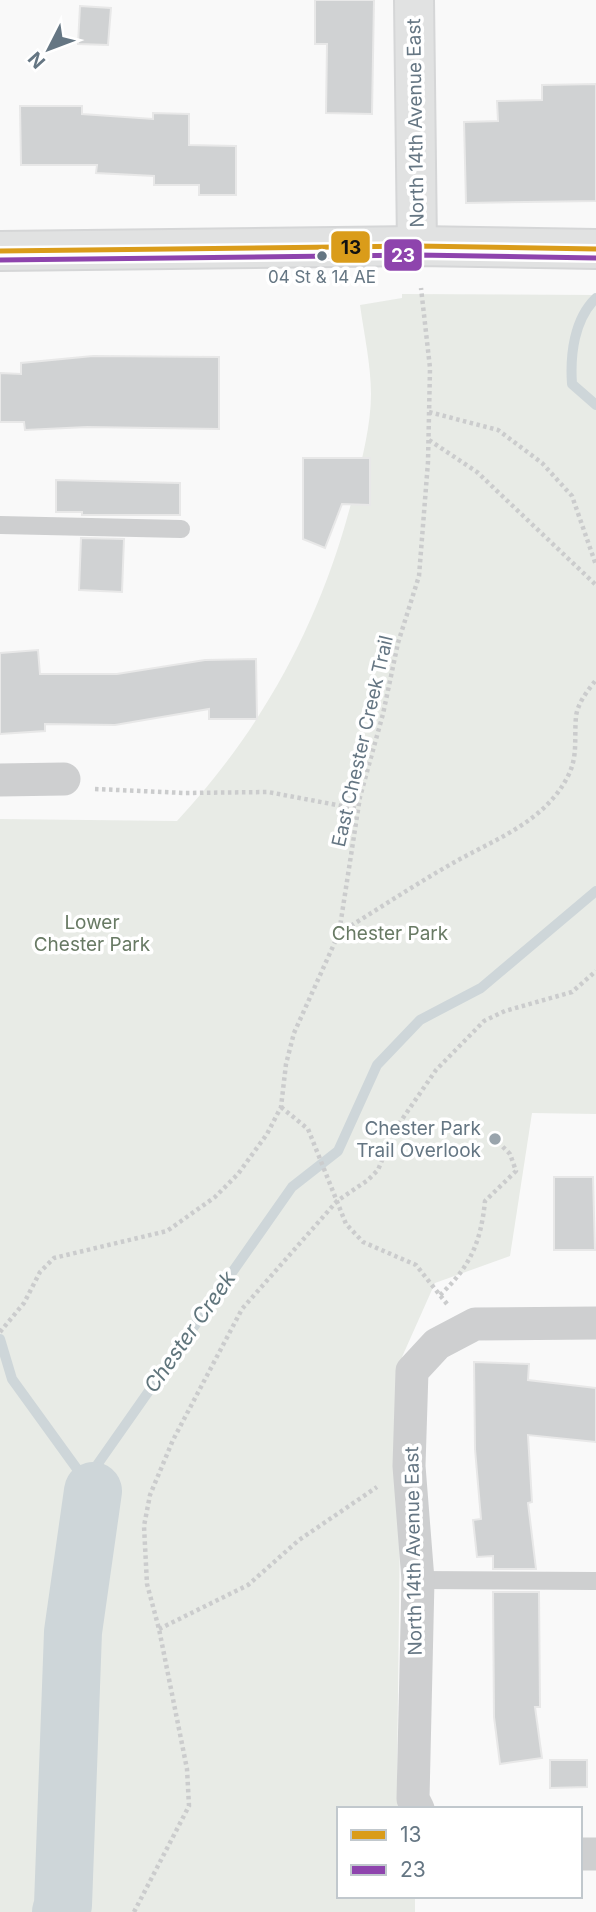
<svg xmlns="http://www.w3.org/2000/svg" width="596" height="1912" font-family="Inter,sans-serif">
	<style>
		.green { fill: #e8ebe6 }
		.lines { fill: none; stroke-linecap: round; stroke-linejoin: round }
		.stream { stroke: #ced6d9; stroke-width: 10 }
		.river { stroke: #ced6d9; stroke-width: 58 }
		.building { fill: #d0d2d3; stroke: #e8e8e8; stroke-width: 2 }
		.secondary-casing { stroke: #d5d6d7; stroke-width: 42 }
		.path { stroke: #cbcccd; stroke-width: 4.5; stroke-dasharray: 3.5 3.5; stroke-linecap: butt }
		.lane { stroke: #cecfd0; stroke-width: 18 }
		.street { stroke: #cecfd0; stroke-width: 33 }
		.secondary { stroke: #e1e2e2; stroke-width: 38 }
		.bus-1-casing { stroke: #fff; stroke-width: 10 }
		.bus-2-casing { stroke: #fff; stroke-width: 10 }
		.bus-1 { stroke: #da9c1a; stroke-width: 5 }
		.bus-2 { stroke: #8e44ad; stroke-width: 5 }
		.bus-dot { fill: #657683; stroke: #fff; stroke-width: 2.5 }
		.poi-dot { fill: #99a4ac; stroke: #fff; stroke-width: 2.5 }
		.labels { text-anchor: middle; stroke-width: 7; stroke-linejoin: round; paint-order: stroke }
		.bus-label { font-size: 17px; fill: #657683; stroke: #fff }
		.street-label { font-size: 19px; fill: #657683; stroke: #fff }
		.park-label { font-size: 19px; fill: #687a64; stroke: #fff }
		.poi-label { font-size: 19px; fill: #657683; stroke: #fff; text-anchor: end }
		.water-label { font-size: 21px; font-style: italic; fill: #60757c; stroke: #fff }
		.line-badge { stroke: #fff; stroke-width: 2.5 }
		.badge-label { font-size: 19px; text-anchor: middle; font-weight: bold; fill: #fff }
		.pale-badge-label { font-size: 19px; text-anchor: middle; font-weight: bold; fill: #111 }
	</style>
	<rect width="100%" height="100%" fill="#f9f9f9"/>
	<path class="green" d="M402,294L596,295V1114L532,1113L510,1256L435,1283L402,1357L397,1779L403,1809H339V1896H415V1912H0V819L177,821C266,725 324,615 355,488C362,459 371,425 371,394C371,365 364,334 360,305L402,298Z"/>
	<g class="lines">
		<g class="stream">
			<path d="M596,298C574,319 570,355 572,384L596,405"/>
			<polyline points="0,1339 12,1379 93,1491"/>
			<polyline points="93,1491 97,1465 292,1187 338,1151 377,1065 420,1020 481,988 596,891"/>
		</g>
		<polyline class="river" points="61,1912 63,1905 73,1632 93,1491"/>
	</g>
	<g class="building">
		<polygon points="315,0 374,0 372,114 326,113 327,44 315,44"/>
		<polygon points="80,6 111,8 108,45 78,44"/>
		<polygon points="596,84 596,201 466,203 464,122 498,121 497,101 542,100 542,85"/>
		<polygon points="20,106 82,106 82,114 153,119 153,113 189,114 189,145 236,146 236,195 199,195 199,185 154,185 154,176 96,173 97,165 21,165"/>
		<polygon points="93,356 219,357 219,429 87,427 25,430 24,422 0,422 0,373 21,374 21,363"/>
		<polygon points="303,458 370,458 370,505 342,504 325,548 303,539"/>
		<polygon points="56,480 180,483 180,515 82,515 82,512 56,512"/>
		<polygon points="81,538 124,539 122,592 79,590"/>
		<polygon points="38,650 40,674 117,674 205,660 256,659 257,719 209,719 209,709 115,725 45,724 45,731 0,734 0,653"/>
		<polygon points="554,1177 593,1177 595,1250 554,1250"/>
		<polygon points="474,1362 529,1364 528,1380 596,1388 596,1442 528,1435 532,1502 528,1503 536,1569 493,1569 493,1556 477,1557 473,1520 481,1519 475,1449"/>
		<polygon points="493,1592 539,1592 540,1707 535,1707 542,1758 500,1764 494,1717"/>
		<polygon points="550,1760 587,1760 587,1787 550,1788"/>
	</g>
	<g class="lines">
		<defs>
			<g id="secondary">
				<polyline points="414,0 417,246"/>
				<polyline points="0,251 417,246 596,249"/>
			</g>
		</defs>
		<use href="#secondary" class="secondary-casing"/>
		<g class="path">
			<polyline points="429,412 498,430 542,463 572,496 596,565"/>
			<polyline points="429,440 477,472 596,585"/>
			<polyline points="95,789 185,793 268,792 358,809"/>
			<path d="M339,933C377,910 414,885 453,863C495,839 546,822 569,774C578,755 574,737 576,717C577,704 588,690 596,680"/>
			<polyline points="281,1107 308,1129 346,1224 363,1242 416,1265 447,1304"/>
			<path d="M440,1295C470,1267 481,1242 485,1201L516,1171L510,1154L495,1139"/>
			<polyline points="0,1332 24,1303 40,1272 54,1258 167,1231 215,1197 238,1174 267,1134 281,1107 286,1064 294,1033 339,933 360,797 383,714 398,643 419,576 428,462 430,368 421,288"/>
			<polyline points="159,1629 248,1585 299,1540 377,1487"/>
			<polyline points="134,1912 189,1806 187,1769 159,1629 147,1584 144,1526 150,1495 173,1440 242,1309 337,1201 368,1180 378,1170 394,1131 436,1070 484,1021 505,1011 572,992 596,971"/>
		</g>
		<g class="lane">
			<polyline points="0,525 181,529"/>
			<polyline points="418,1580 596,1581"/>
		</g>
		<g class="street">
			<polyline points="0,780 64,779"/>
			<polyline points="418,1809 413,1799 418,1580 409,1466 412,1371 437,1344 475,1324 596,1323"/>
			<polyline points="580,1854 596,1854"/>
		</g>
		<use href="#secondary" class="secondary"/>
		<defs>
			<polyline id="bus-1" points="0,251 417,246 596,249"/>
			<polyline id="bus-2" points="0,260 417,255 596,258"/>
		</defs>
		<use href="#bus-1" class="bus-1-casing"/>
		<use href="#bus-2" class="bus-2-casing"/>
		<use href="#bus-1" class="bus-1"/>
		<use href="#bus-2" class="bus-2"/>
	</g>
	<circle class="bus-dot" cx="322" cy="256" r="6"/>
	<circle class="poi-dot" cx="495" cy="1139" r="7"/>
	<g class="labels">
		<g class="bus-label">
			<text x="322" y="283">04 St &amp; 14 AE</text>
		</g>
		<g class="street-label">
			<text transform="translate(415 123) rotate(-91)" y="7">North 14th Avenue East</text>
			<text transform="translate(362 741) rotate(-77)" y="7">East Chester Creek Trail</text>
			<text transform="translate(413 1551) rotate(-91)" y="7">North 14th Avenue East</text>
		</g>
		<g class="park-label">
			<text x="92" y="929">Lower<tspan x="92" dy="22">Chester Park</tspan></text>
			<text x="390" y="940">Chester Park</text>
		</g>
		<g class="poi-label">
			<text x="481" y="1135">Chester Park<tspan x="481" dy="22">Trail Overlook</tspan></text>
		</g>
		<g class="water-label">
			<text transform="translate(190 1332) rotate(-55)" y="7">Chester Creek</text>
		</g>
	</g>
	<g class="line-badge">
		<rect x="330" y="230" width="41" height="34" rx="7" fill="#da9c1a"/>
		<rect x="383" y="238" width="40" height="34" rx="7" fill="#8e44ad"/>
	</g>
	<g class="badge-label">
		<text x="403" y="262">23</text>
	</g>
	<g class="pale-badge-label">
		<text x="351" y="254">13</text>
	</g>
	<rect x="337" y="1807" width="245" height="91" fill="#ffffff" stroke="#c1c8cd" stroke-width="2"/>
	<rect x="351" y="1830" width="35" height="10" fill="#da9c1a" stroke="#c1c8cd" stroke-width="2"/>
	<text x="400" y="1842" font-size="21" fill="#657683">13</text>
	<rect x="351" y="1865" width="35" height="10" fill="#8e44ad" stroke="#c1c8cd" stroke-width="2"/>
	<text x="400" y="1877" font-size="21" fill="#657683">23</text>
	<g transform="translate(49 49) rotate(228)" stroke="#ffffff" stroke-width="5" paint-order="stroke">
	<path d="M0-5L12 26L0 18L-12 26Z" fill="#657683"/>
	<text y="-10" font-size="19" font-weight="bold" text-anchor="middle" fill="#657683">N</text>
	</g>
</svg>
